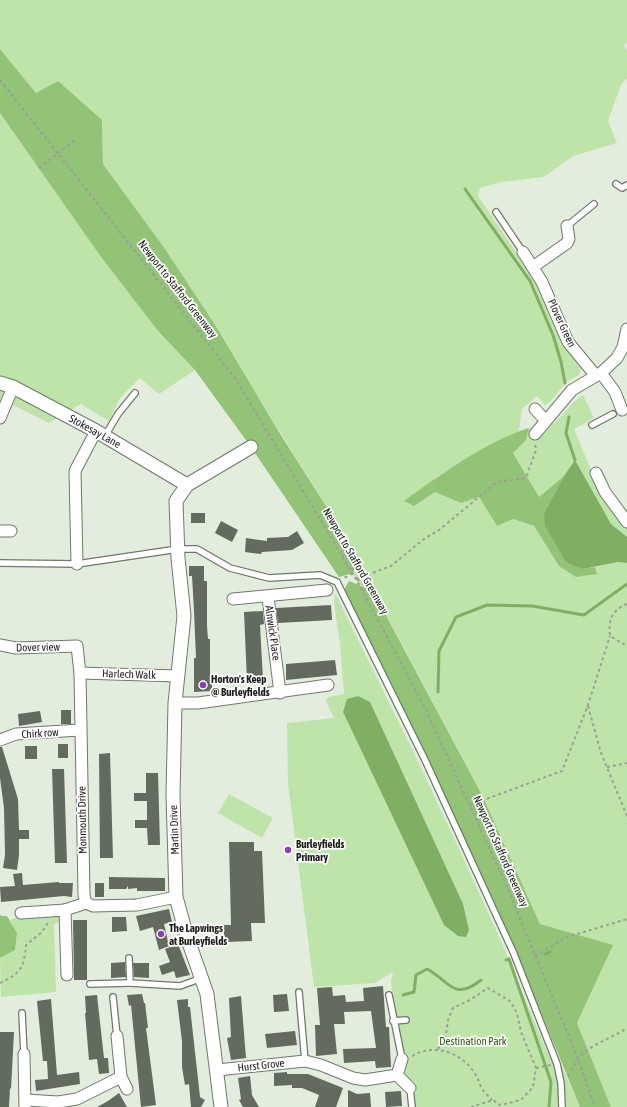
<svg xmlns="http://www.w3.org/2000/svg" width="627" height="1107" font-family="'Asap Condensed',sans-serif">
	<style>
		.green { fill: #bfe4aa; fill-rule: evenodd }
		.forest { fill: #93c377 }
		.water { fill: #80af64 }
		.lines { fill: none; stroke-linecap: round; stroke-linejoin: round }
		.stream { stroke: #80af64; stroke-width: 3 }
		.building { fill: #626b5e }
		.service-casing { stroke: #6f786a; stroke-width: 8 }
		.minor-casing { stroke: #6f786a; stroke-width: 13 }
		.tertiary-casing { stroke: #6f786a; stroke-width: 15 }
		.path { stroke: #99a095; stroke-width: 2; stroke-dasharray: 3 3; stroke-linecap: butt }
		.service { stroke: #fff; stroke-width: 5.5 }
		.minor { stroke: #fff; stroke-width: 11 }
		.tertiary { stroke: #fff; stroke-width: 13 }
		.path-bridge { stroke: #99a095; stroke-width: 2; stroke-dasharray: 3 3; stroke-linecap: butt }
		.poi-dot { fill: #8e3faf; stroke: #fff; stroke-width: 1.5 }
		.labels { text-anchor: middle; stroke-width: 3.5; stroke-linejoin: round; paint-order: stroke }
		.street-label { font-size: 11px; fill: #1a1d18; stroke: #fff }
		.poi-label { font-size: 11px; font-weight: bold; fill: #1a1d18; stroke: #fff; text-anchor: start }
		.park-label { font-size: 11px; fill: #305a0a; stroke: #fff }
	</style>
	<rect width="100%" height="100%" fill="#e3edde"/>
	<g class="green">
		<polygon points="0,0 627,0 627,43 624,45 627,51 627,78 621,85 608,121 617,143 573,156 544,177 501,182 480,188 478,196 535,280 566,349 581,369 579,375 565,383 551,401 545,405 537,396 522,409 519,431 437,477 414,506 435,492 461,503 479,496 497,526 513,519 534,526 559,566 597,574 595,567 618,562 627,563 627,1107 611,1107 577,1023 612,945 540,924 483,797 411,661 373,591 359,585 353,573 359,558 163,246 103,164 102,120 36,93 0,49"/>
		<polygon points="0,113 101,257 158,331 195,370 159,394 140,378 120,398 109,421 81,404 49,423 15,406 0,402"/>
		<polygon points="583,395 594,418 574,429 595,479 622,524 627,527 627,537 611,524 575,460 564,476 539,497 513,453 526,440 529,428 541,437 576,400"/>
		<path d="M335,593L416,757L461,853L501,941L549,1056L560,1062L580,1107H415L413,1096L416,1091L415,1086L404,1074L408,1057L407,1054L402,1052L398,1026L400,1024L409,1023V1017H398L395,1014L391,982L393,972L375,983L314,987L288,784L287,723L334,718L326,701L328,697L344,694L340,644L334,603ZM347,699L444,925L343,712Z"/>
		<polygon points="229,794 273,818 262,838 218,813"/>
		<polygon points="59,912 59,923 54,924 56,992 1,997 0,958 15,950 17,933 10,920 19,916"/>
	</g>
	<g class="forest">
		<polygon points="0,49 36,93 58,81 102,120 103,164 163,246 215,325 279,432 359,558 353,573 339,577 251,447 195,370 158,331 101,257 0,113"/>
		<path d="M529,428L526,440L513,453L539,497L564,476L544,513L583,569L595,567L597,574L576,577L559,566L534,526L513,519L497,526L479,497L461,503L435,492L414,506L404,501C439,476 487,441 529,428Z"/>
		<polygon points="349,581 373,591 483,797 540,924 613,945 577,1023 611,1107 580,1107 510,937 397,695 344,590"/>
		<polygon points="0,914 1,916 7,916 17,933 15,950 0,958"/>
	</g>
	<g class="water">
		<polygon points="575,460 611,524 627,537 627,563 618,562 583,569 566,562 545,526 544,513 564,476"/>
		<polygon points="358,696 370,702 463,904 469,930 466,937 458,936 444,925 343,712 347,699"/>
	</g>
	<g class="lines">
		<g class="stream">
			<polyline points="465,189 530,281 553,335 561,362 565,383"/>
			<polyline points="569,417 566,433 575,460"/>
			<polyline points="438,692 439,651 456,617 487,605 532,606 584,615 627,584"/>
			<polyline points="545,954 550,952"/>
			<polyline points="506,960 509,959 551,1082 549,1107"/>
			<path d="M403,995L414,992L416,975L427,969C450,981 453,1002 481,980"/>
		</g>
	</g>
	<g class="building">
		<rect x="191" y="513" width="14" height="10"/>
		<polygon points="221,521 238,530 232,542 215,533"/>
		<polygon points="297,531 304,543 292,550 262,552 261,554 245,552 246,538 267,541 267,538 288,537"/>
		<polygon points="189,566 204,566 204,581 207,581 207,626 208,639 210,639 210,678 212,678 212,691 194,692 194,658 196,658 194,611 192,576 189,576"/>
		<polygon points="331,605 332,620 278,623 276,608"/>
		<polygon points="263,611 264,624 260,625 263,680 247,681 244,612"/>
		<polygon points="335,660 337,675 286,680 286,664"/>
		<rect x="61" y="710" width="10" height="14"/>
		<polygon points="40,711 42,722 19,726 18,714"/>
		<rect x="58" y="744" width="10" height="14"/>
		<rect x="25" y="746" width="12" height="13"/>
		<polygon points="0,747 2,747 18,799 19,830 29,830 29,839 19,839 19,855 17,870 3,868 5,855 4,808 0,778"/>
		<polygon points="110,753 113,858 100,858 99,754"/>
		<polygon points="52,769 64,769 67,863 55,863"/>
		<polygon points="146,773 158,773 160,845 148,845 147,828 135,828 135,820 147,820 147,801 134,801 134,793 146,793"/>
		<polygon points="229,842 254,842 254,851 262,851 265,923 251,923 252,941 224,942 224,925 231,925"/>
		<polygon points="22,873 23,885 59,882 59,883 73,883 72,897 64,896 1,902 0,887 15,886 13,874"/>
		<polygon points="109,877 165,878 165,891 137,891 137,888 128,889 128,886 126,889 109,889"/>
		<rect x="95" y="883" width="9" height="14"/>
		<polygon points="169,909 172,922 164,924 169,946 159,950 153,927 140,931 136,916"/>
		<polygon points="112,917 126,917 127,931 112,932"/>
		<polygon points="73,920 87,920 87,980 74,980"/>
		<polygon points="178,944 190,975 176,978 174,971 162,975 159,966 170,962 165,949"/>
		<polygon points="125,962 126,977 111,978 111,963"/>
		<polygon points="133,963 149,963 149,978 134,977"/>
		<polygon points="383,986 386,1027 389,1027 391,1067 376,1068 375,1061 344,1063 343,1049 376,1048 371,1011 344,1012 345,1024 334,1024 337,1054 316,1056 315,1025 320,1025 317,988 332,987 333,996 345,995 346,1002 364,1001 363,988"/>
		<polygon points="142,994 144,1003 145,1003 148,1028 146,1028 156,1105 141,1107 131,1005 129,1006 127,995"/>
		<polygon points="287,994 289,1011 274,1012 273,995"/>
		<polygon points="97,995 104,1058 108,1058 109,1073 99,1074 97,1059 89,1060 85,1013 86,1013 85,996"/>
		<polygon points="241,996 246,1058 231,1060 227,1038 231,1037 229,998"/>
		<polygon points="51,999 57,1075 79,1072 80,1084 36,1091 35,1080 48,1079 47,1061 43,1061 37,1001"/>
		<polygon points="188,999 188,1007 190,1007 200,1097 205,1100 201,1107 191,1107 189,1084 185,1085 182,1067 182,1041 177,1000"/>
		<polygon points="295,1031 297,1045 267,1048 265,1034"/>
		<polygon points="0,1032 14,1032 11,1089 10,1088 9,1107 0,1107"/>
		<polygon points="287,1072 287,1074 308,1074 343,1088 336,1107 315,1107 319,1095 302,1088 292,1088 292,1085 274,1086 274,1073"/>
		<polygon points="250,1076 252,1095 259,1107 243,1107 239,1100 241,1099 238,1078"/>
		<polygon points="348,1090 357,1094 370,1093 371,1107 348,1107"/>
		<polygon points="401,1091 402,1106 386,1107 385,1092"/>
		<polygon points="119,1093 127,1107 97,1107 108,1101"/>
	</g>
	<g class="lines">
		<defs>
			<g id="service">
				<polyline points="616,184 622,188 627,185"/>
				<polyline points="496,212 523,252"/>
				<polyline points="567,226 594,204"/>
				<polyline points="592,425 613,414"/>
				<polyline points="105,436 118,414 135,393"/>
				<polyline points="0,563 77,564 178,549 197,549 230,568 269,578 320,575 337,582 426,762 514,954 557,1064 561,1083 562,1107"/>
				<polyline points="129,958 130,983 180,986 202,978"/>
				<polyline points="90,984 130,983"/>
				<polyline points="299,992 305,1061"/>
				<polyline points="389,995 402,1059"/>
				<polyline points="113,997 117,1036"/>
				<polyline points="22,1013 24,1054"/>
				<polyline points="393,1021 406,1020"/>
				<polyline points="410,1088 412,1107"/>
			</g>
			<g id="minor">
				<polyline points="523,252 542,282 568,342 596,376"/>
				<polyline points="533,267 567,243 569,239 567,226"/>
				<polyline points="601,373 615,392 622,410"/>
				<polyline points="535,409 545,420"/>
				<polyline points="0,418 13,387"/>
				<polyline points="535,434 572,390 601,373 617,358 623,347 627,329"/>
				<polyline points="596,473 605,492 627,522"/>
				<polyline points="0,531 11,531"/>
				<polyline points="77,564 75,471 96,431"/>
				<polyline points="268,597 280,693"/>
				<polyline points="233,599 327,590"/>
				<polyline points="0,645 16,648 77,646 80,673 84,895 86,903 93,906 137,905 176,897"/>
				<polyline points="80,673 178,676"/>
				<polyline points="175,703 198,703 328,685"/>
				<polyline points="0,740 16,734 80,730"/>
				<polyline points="21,913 65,910"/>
				<polyline points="67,975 65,910 86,903"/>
				<polyline points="117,1036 121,1077"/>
				<polyline points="24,1054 25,1107"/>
				<polyline points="217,1070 305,1061 321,1065 353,1078 365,1080 397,1075 402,1059"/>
				<polyline points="397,1075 410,1088"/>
				<polyline points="26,1100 58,1102 77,1099 121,1077 127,1089"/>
			</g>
			<g id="tertiary">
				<polyline points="0,383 13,387 96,431 187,485"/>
				<polyline points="221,1107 207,994 187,937 176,897 173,795 175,703 184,616 178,558 176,501 187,485 251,447"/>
			</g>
		</defs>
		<use href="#service" class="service-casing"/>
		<use href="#minor" class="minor-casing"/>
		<use href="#tertiary" class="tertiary-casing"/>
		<g class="path">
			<polyline points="0,80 235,378 356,579 426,710 507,887 578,1059 595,1107"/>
			<polyline points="342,555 351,560 353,573 342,579"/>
			<polyline points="356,579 391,566 424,539 439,530 497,482 526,478 536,450 535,443"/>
			<polyline points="357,579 363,583 363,591"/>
			<path d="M627,604C612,610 608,620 610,636L627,646"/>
			<polyline points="588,706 601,753 627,816"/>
			<polyline points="607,767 627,763"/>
			<polyline points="470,805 562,771 588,705 610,636"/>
			<polyline points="535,956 567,937 627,919"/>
			<path d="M0,983C21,973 24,968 26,945L42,932L49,921"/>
			<polyline points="438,1049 446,1035 448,1020 453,1008 470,1000 488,988 510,1001 517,1013 521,1032 536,1068 533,1087 521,1100 500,1105 493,1100 471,1107"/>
			<path d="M412,1056C435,1043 460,1052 474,1072C478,1077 479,1083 482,1089C485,1093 489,1097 492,1100"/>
			<polyline points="536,1068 551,1065"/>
			<path d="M568,1076C573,1070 575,1063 579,1058C591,1044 612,1038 627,1028"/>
		</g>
		<use href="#service" class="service"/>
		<use href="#minor" class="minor"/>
		<use href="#tertiary" class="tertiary"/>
		<polyline class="path-bridge" points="39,168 75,140"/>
	</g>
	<g class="poi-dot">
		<circle cx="203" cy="685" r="4"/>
		<circle cx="288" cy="850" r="4"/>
		<circle cx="161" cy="934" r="4"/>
	</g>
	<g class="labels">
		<g class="street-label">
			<text transform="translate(178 289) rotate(52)" y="4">Newport to Stafford Greenway</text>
			<text transform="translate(562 323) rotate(65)" y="4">Plover Green</text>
			<text transform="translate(95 431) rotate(29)" y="4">Stokesay Lane</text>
			<text transform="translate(356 561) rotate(60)" y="4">Newport to Stafford Greenway</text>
			<text transform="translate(273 633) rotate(82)" y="4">Alnwick Place</text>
			<text transform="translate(38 647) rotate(-1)" y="4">Dover view</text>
			<text transform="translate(129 674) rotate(2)" y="4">Harlech Walk</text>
			<text transform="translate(40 733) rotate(-4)" y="4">Chirk row</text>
			<text transform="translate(82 820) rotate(-91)" y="4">Monmouth Drive</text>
			<text transform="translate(174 830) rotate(-92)" y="4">Martin Drive</text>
			<text transform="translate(501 851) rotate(66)" y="4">Newport to Stafford Greenway</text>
			<text transform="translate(261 1065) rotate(-6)" y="4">Hurst Grove</text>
		</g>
		<g class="poi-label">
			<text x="211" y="683">Horton's Keep<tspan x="211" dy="13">@ Burleyfields</tspan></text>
			<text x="296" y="848">Burleyfields<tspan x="296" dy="13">Primary</tspan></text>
			<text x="169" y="932">The Lapwings<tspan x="169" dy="13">at Burleyfields</tspan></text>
		</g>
		<g class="park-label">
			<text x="473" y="1045">Destination Park</text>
		</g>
	</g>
</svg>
